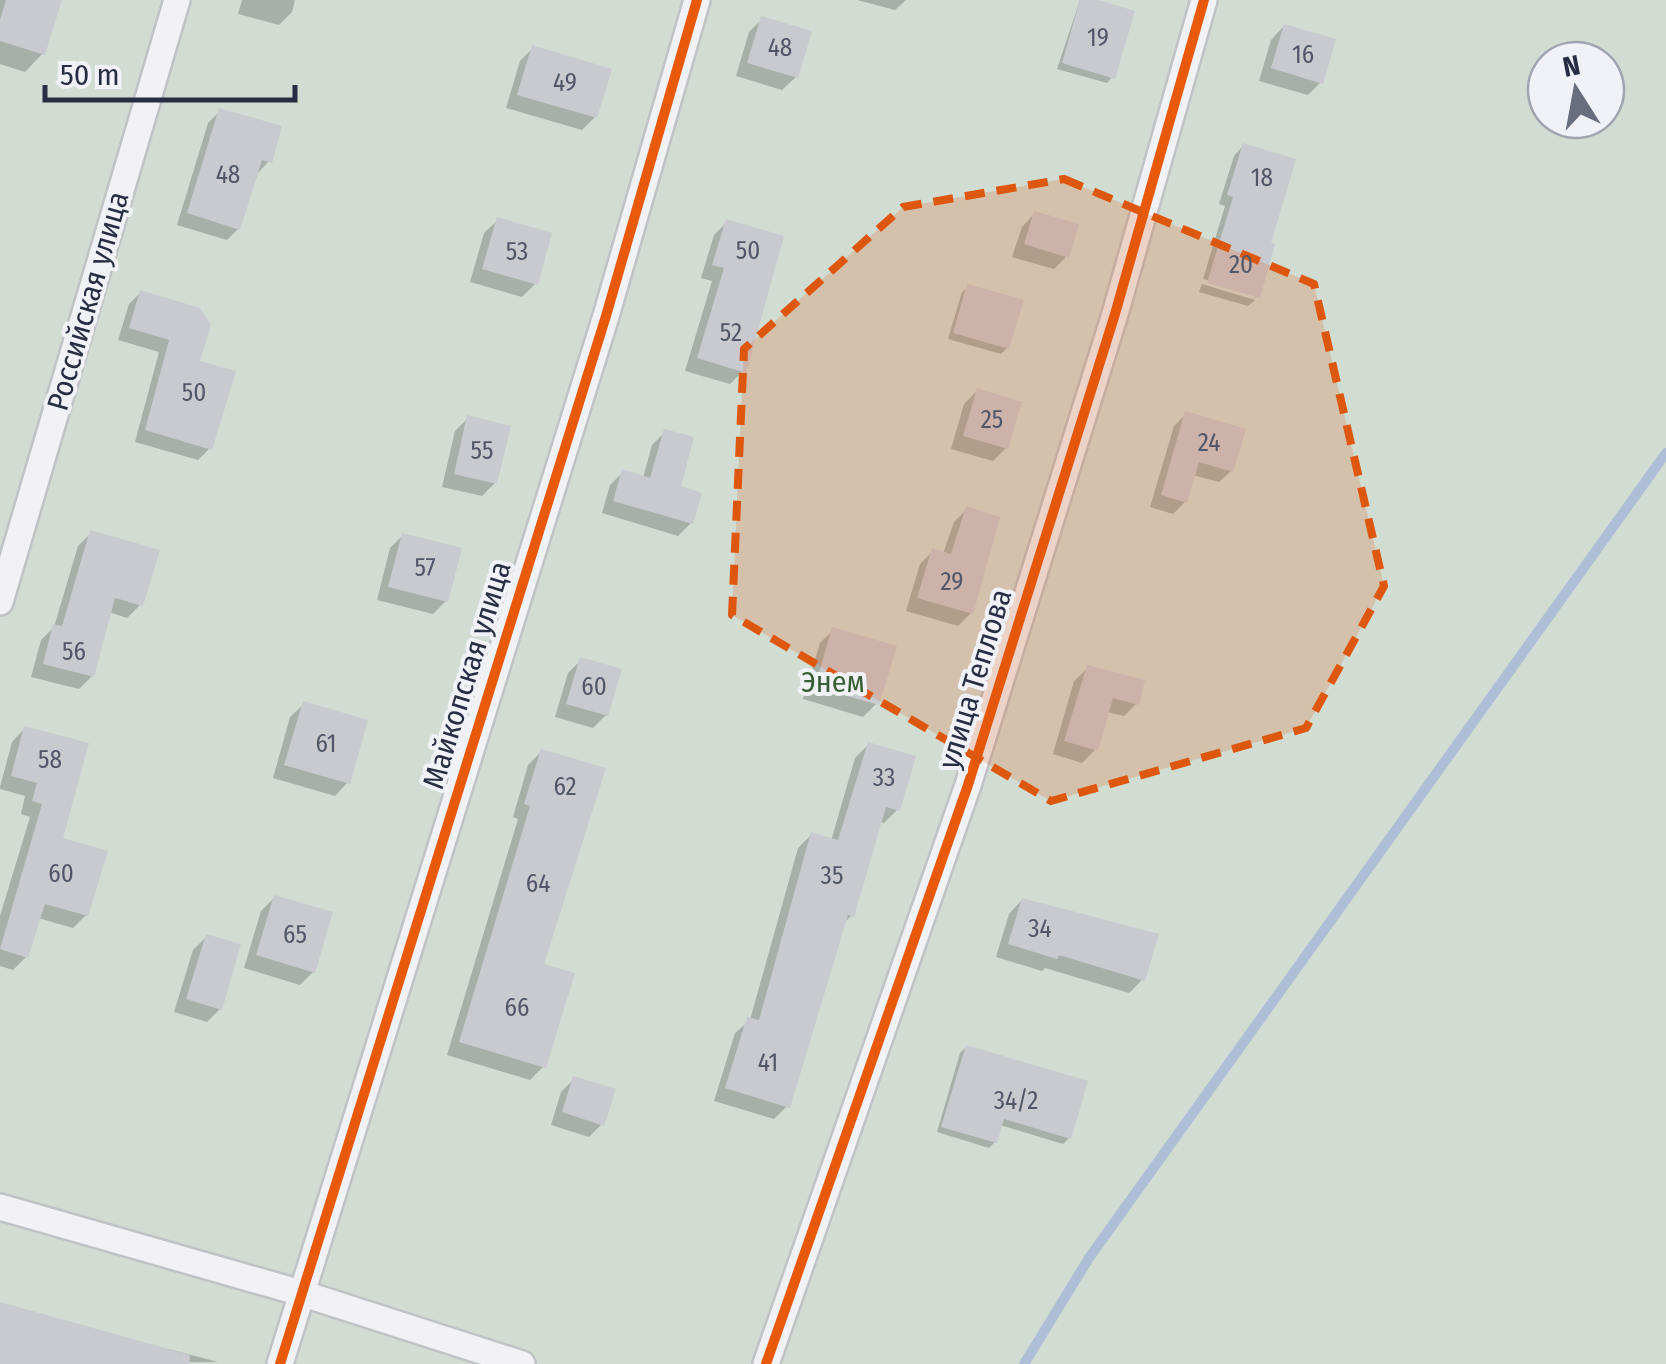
<svg xmlns="http://www.w3.org/2000/svg" width="1666" height="1364" font-family="'Fira Sans Condensed',sans-serif">
	<style>
		.green { fill: #d1dcd2; fill-rule: evenodd }
		.shadow { fill: #0003 }
		.lines { fill: none; stroke-linecap: round; stroke-linejoin: round }
		.stream { stroke: #aebed6; stroke-width: 10 }
		.building { fill: #c8cacf }
		.street-casing { stroke: #c0c2c6; stroke-width: 30 }
		.street { stroke: #f2f2f4; stroke-width: 25 }
		.cycleway-casing { stroke: #f0f2f8; stroke-width: 16 }
		.cycleway { stroke: #e8590c; stroke-width: 10 }
		.marked { fill: #de570f; fill-opacity: 0.2; stroke: #de570f; stroke-width: 8; stroke-dasharray: 20 12; stroke-linejoin: round }
		.labels { text-anchor: middle; stroke-width: 8; stroke-linejoin: round; paint-order: stroke }
		.number-label { font-size: 25px; fill: #515768 }
		.street-label { font-size: 30px; fill: #272e44; stroke: #f0f2f8 }
		.park-label { font-size: 30px; fill: #376133; stroke: #f0f2f8 }
	</style>
	<rect width="100%" height="100%" fill="#e2e4e8"/>
	<path class="green" d="M0,0H1666V1364H0ZM1546,60H1606V120H1546Z"/>
	<g class="shadow">
		<polygon points="0,0 60,0 43,53 25,72 0,64"/>
		<polygon points="242,0 295,0 292,12 279,25 238,14"/>
		<polygon points="857,0 906,0 895,10"/>
		<polygon points="1080,0 1090,0 1112,77 1107,83 1057,69"/>
		<polygon points="762,19 796,77 782,90 736,76 749,32"/>
		<polygon points="1284,26 1321,82 1308,95 1259,81 1271,40"/>
		<polygon points="533,48 595,117 582,130 506,108 520,61"/>
		<polygon points="220,111 269,161 258,173 238,229 227,240 177,225 208,123"/>
		<polygon points="1243,146 1268,244 1255,299 1255,294 1203,279 1225,206 1219,204 1234,156"/>
		<polygon points="1035,213 1067,256 1054,269 1012,257 1022,227"/>
		<polygon points="498,220 535,284 522,297 470,282 484,233"/>
		<polygon points="727,222 743,371 730,384 685,371 712,281 701,278 714,235"/>
		<polygon points="1202,284 1255,300 1248,306 1199,292"/>
		<polygon points="968,287 1007,348 1001,354 948,339 962,292"/>
		<polygon points="141,292 197,362 210,448 198,460 135,442 159,352 118,340 129,304"/>
		<polygon points="977,391 1006,448 993,461 951,449 964,404"/>
		<polygon points="1186,414 1231,471 1219,482 1193,475 1185,502 1173,514 1150,507 1174,426"/>
		<polygon points="468,418 495,483 482,496 442,487 455,431"/>
		<polygon points="665,432 677,488 691,523 678,536 602,513 610,485 623,472 643,478 652,445"/>
		<polygon points="967,509 971,613 958,626 906,611 920,564 933,551 943,554 954,522"/>
		<polygon points="91,533 140,605 127,618 109,612 92,676 79,689 31,677 41,640 54,627 78,546"/>
		<polygon points="403,535 446,601 433,614 377,600 390,548"/>
		<polygon points="833,630 876,704 863,717 803,699 820,643"/>
		<polygon points="581,660 606,715 593,728 555,717 568,673"/>
		<polygon points="1088,668 1137,703 1124,716 1107,712 1095,750 1082,763 1053,754 1074,681"/>
		<polygon points="304,704 348,782 335,796 273,778 290,717"/>
		<polygon points="25,728 86,915 73,928 38,918 26,957 13,970 0,966 0,916 30,817 21,814 25,796 0,789 0,787 12,742"/>
		<polygon points="868,745 897,810 884,823 880,822 852,915 842,925 787,1106 774,1119 714,1101 735,1033 750,1020 798,848 811,835 831,841 855,758"/>
		<polygon points="541,752 543,1067 530,1080 447,1055 518,819 513,817 528,765"/>
		<polygon points="274,898 313,972 300,985 244,968 261,911"/>
		<polygon points="1022,900 1142,980 1129,993 1045,968 1042,971 996,957 1009,914"/>
		<polygon points="206,937 220,1009 207,1022 174,1012 193,950"/>
		<polygon points="966,1047 1069,1138 1063,1144 1000,1125 995,1142 989,1148 937,1132 960,1053"/>
		<polygon points="574,1079 602,1124 589,1137 551,1125 561,1092"/>
		<polygon points="0,1305 166,1351 169,1349 218,1362 2,1364"/>
	</g>
	<g class="lines">
		<polyline class="stream" points="1024,1364 1089,1258 1666,453"/>
	</g>
	<g class="building">
		<polygon points="6,0 62,0 45,55 0,41 0,20"/>
		<polygon points="1080,0 1099,0 1135,11 1115,79 1062,63"/>
		<polygon points="761,16 812,31 798,78 747,63"/>
		<polygon points="1284,24 1336,39 1323,84 1271,68"/>
		<polygon points="532,45 612,69 597,118 517,95"/>
		<polygon points="219,108 282,126 272,163 262,160 240,230 187,213"/>
		<polygon points="1243,143 1296,159 1271,243 1275,244 1260,298 1207,283 1233,197 1227,195"/>
		<polygon points="1034,211 1079,224 1069,258 1024,244"/>
		<polygon points="497,217 552,233 538,285 482,269"/>
		<polygon points="726,219 784,236 746,373 697,358 724,268 712,265"/>
		<polygon points="967,284 1024,300 1009,349 953,333"/>
		<polygon points="140,290 200,308 211,325 200,361 236,371 212,450 145,430 169,340 129,328"/>
		<polygon points="977,388 1022,402 1008,449 963,436"/>
		<polygon points="1185,411 1246,429 1233,472 1199,462 1187,503 1161,495"/>
		<polygon points="467,415 511,426 497,484 454,474"/>
		<polygon points="664,429 694,437 681,486 702,493 693,524 613,501 622,469 650,478"/>
		<polygon points="966,506 1000,517 973,614 917,598 932,548 951,554"/>
		<polygon points="90,530 160,550 143,606 115,598 94,677 43,664 53,624 62,626"/>
		<polygon points="402,533 462,548 448,602 388,587"/>
		<polygon points="832,627 897,646 879,705 815,687"/>
		<polygon points="580,657 622,669 608,716 566,704"/>
		<polygon points="1087,665 1145,680 1139,705 1113,698 1098,751 1064,741"/>
		<polygon points="303,701 368,720 350,784 284,765"/>
		<polygon points="24,726 89,743 63,838 108,851 88,916 45,904 28,958 0,949 42,804 32,801 37,783 11,776"/>
		<polygon points="868,742 916,756 900,811 886,807 854,917 848,915 790,1108 725,1088 747,1017 759,1020 811,832 838,840"/>
		<polygon points="541,749 606,768 544,964 575,973 546,1068 459,1042 530,806 524,804"/>
		<polygon points="274,895 333,912 315,973 256,955"/>
		<polygon points="1022,898 1159,934 1145,981 1059,955 1057,959 1008,944"/>
		<polygon points="206,934 241,944 222,1010 186,999"/>
		<polygon points="966,1045 1088,1081 1071,1139 1004,1119 997,1143 941,1127"/>
		<polygon points="573,1076 616,1089 604,1126 562,1112"/>
		<polygon points="0,1302 190,1355 189,1364 0,1364"/>
	</g>
	<g class="lines">
		<defs>
			<g id="street">
				<polyline points="0,602 177,0"/>
				<polyline points="0,1207 301,1293 522,1364"/>
				<polyline points="280,1364 606,316 697,0"/>
				<polyline points="766,1364 968,785 1115,314 1204,0"/>
			</g>
		</defs>
		<use href="#street" class="street-casing"/>
		<use href="#street" class="street"/>
		<defs>
			<g id="cycleway">
				<polyline points="280,1364 606,316 697,0"/>
				<polyline points="766,1364 968,785 1115,314 1204,0"/>
			</g>
		</defs>
		<use href="#cycleway" class="cycleway-casing"/>
		<use href="#cycleway" class="cycleway"/>
	</g>
	<path class="marked" d="M1064,179L1314,284L1384,586L1306,728L1051,801L732,615L744,349L903,207Z"/>
	<g class="labels">
		<g class="number-label">
			<text x="1098" y="46">19</text>
			<text x="780" y="56">48</text>
			<text x="1303" y="63">16</text>
			<text x="565" y="91">49</text>
			<text x="228" y="183">48</text>
			<text x="1262" y="186">18</text>
			<text x="748" y="259">50</text>
			<text x="517" y="260">53</text>
			<text x="1241" y="273">20</text>
			<text x="731" y="341">52</text>
			<text x="194" y="401">50</text>
			<text x="992" y="428">25</text>
			<text x="1209" y="451">24</text>
			<text x="482" y="459">55</text>
			<text x="425" y="576">57</text>
			<text x="952" y="590">29</text>
			<text x="74" y="660">56</text>
			<text x="594" y="695">60</text>
			<text x="326" y="752">61</text>
			<text x="50" y="768">58</text>
			<text x="884" y="786">33</text>
			<text x="565" y="795">62</text>
			<text x="61" y="882">60</text>
			<text x="832" y="884">35</text>
			<text x="538" y="892">64</text>
			<text x="1040" y="937">34</text>
			<text x="295" y="943">65</text>
			<text x="517" y="1016">66</text>
			<text x="768" y="1071">41</text>
			<text x="1016" y="1109">34/2</text>
		</g>
		<g class="street-label">
			<text transform="translate(88 301) rotate(-74)" y="10">Российская улица</text>
			<text transform="translate(467 675) rotate(-73)" y="10">Майкопская улица</text>
			<text transform="translate(975 679) rotate(-73)" y="10">улица Теплова</text>
		</g>
		<g class="park-label">
			<text x="833" y="692">Энем</text>
		</g>
	</g>
	<g transform="translate(1576 90) rotate(349)"><circle r="48" fill="#f0f2f8" stroke="#a0a4b0" stroke-width="2.5"/>
	<path d="M0-8L18 38L0 25L-18 38Z" fill="#686e7d"/>
	<text y="-15" font-size="28" font-weight="bold" text-anchor="middle" fill="#272e44">N</text>
	</g>
	<path d="M45 85v15h250v-15" fill="none" stroke="#272e44" stroke-width="5"/>
	<text x="60" y="85" font-size="30" fill="#272e44" stroke="#f0f2f8" stroke-width="8" paint-order="stroke">50 m</text>
</svg>
